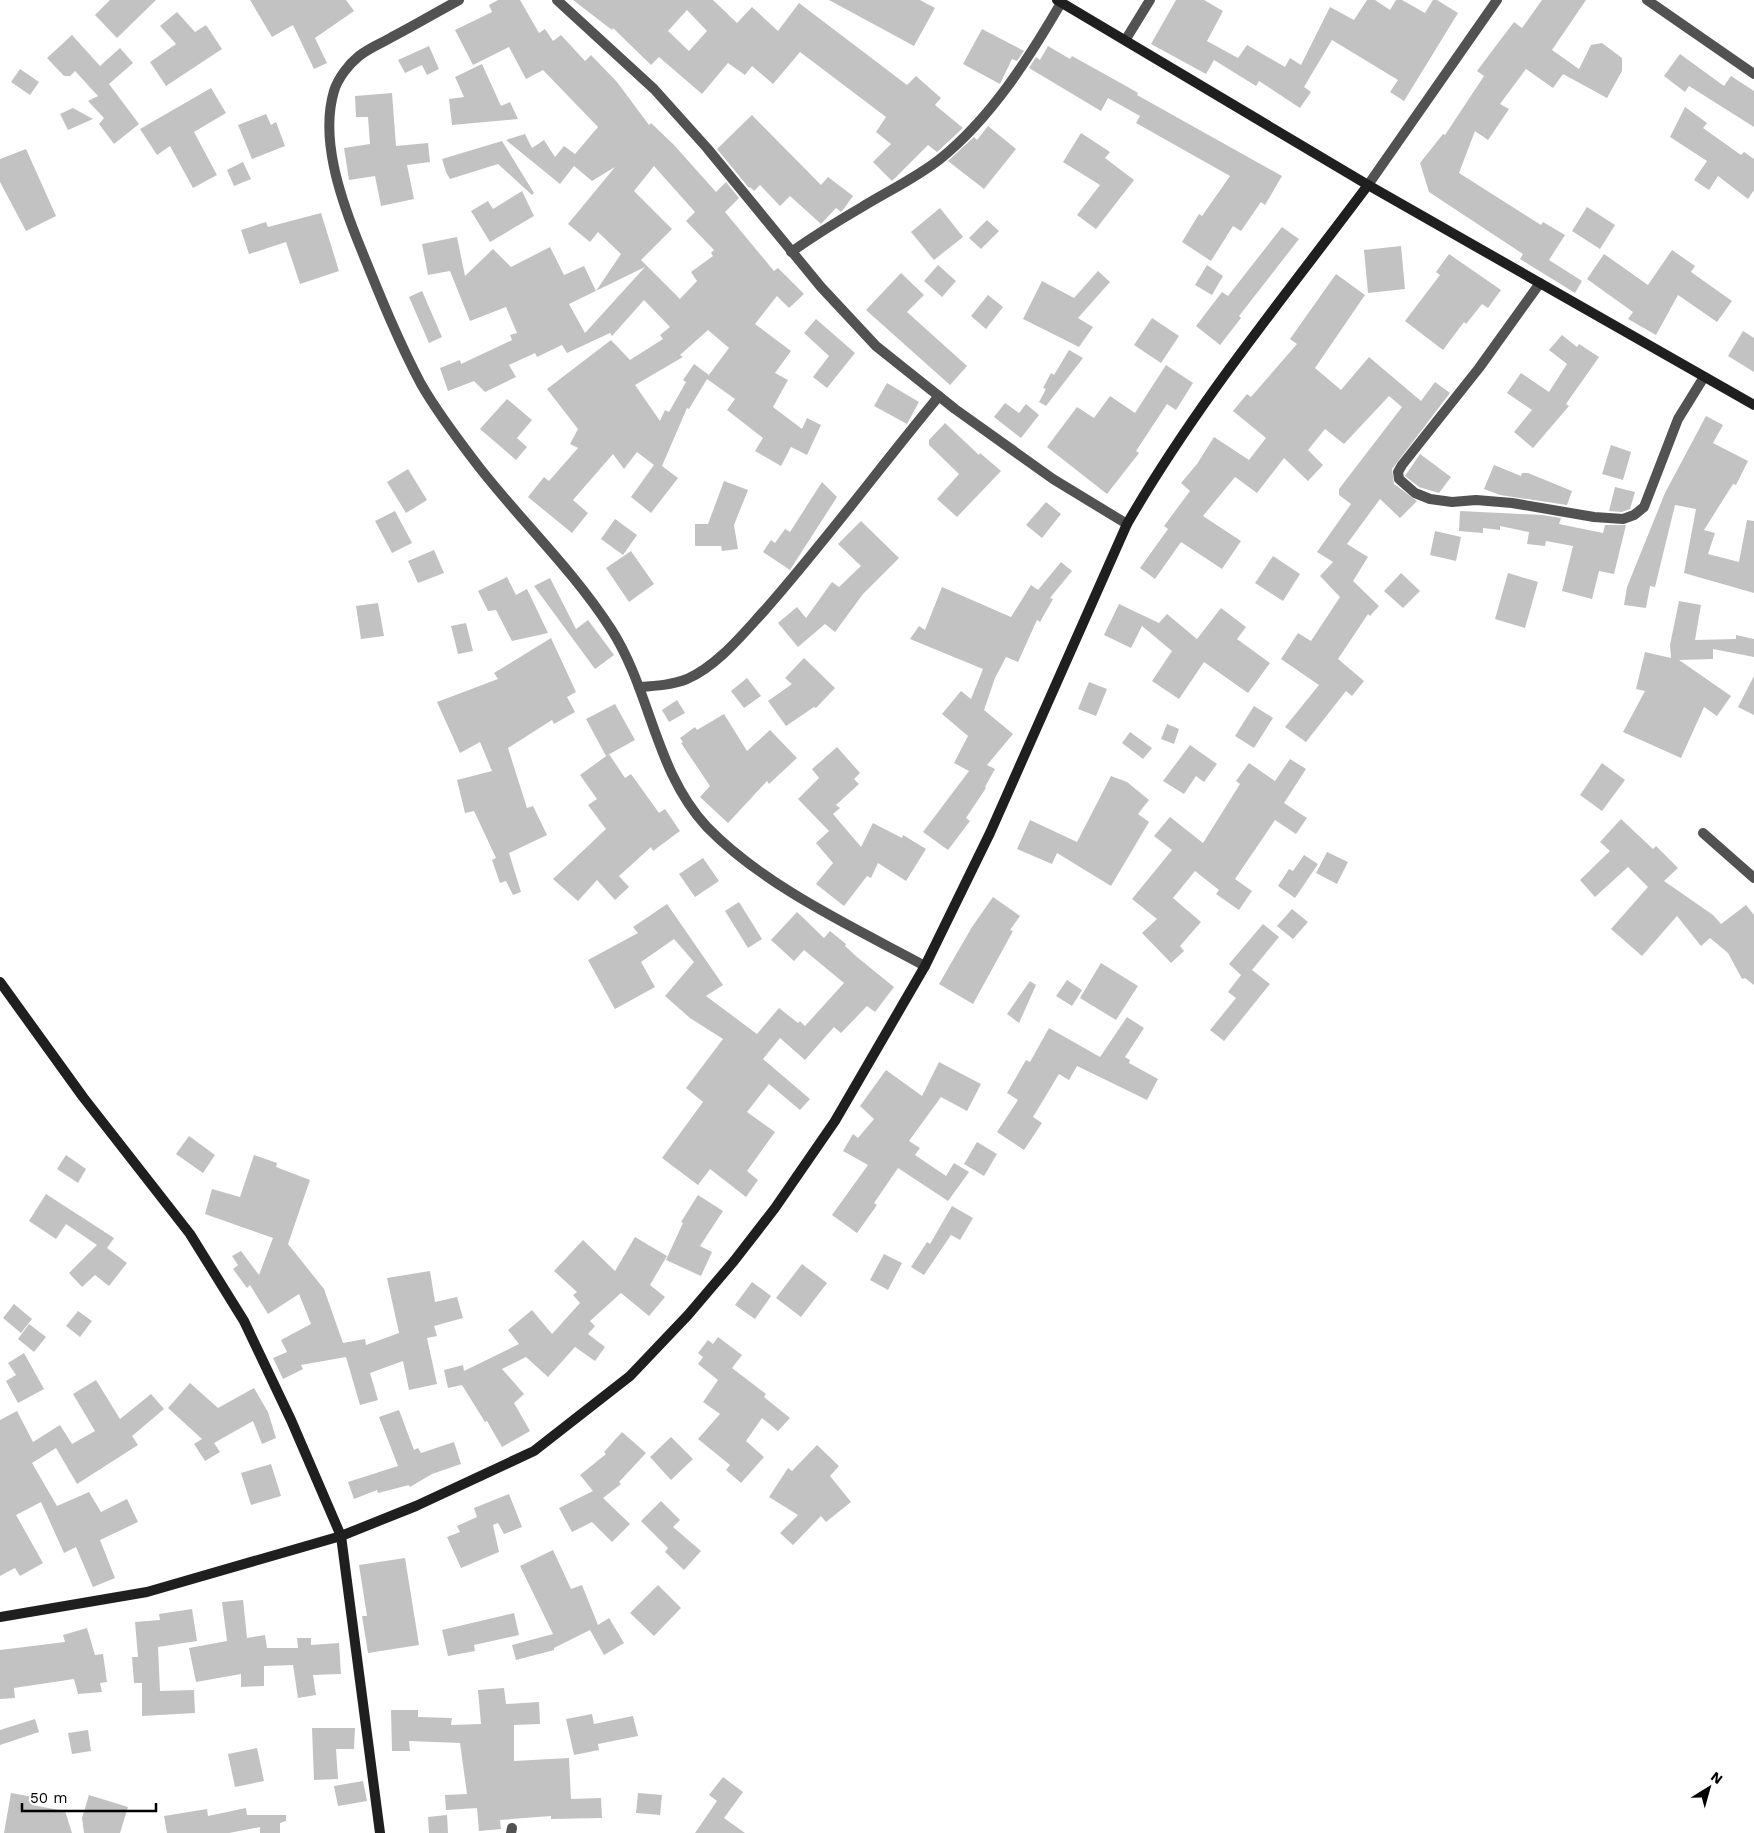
<svg xmlns="http://www.w3.org/2000/svg" width="1754" height="1833" font-family="'Work Sans',sans-serif">
	<style>
		.building { fill: #c2c2c2; fill-rule: evenodd }
		.lines { fill: none; stroke-linecap: round; stroke-linejoin: round }
		.street { stroke: #525252; stroke-width: 10 }
		.secondary { stroke: #1f1f1f; stroke-width: 10 }
	</style>
	<rect width="100%" height="100%" fill="#fff"/>
	<g class="building">
		<polygon points="110,0 156,0 117,38 95,15"/>
		<polygon points="250,0 346,0 354,11 315,38 327,63 314,69 293,25 272,37"/>
		<path d="M498,0H520L539,33L545,29L553,41L561,35L585,61L591,55L617,82L649,125L651,123L674,145L716,192L726,182L739,198L725,212L774,271L778,268L804,294L789,308L777,296L755,324L791,351L775,373L788,380L773,407L802,429L807,418L821,425L807,455L791,447L781,466L755,451L763,438L727,410L735,399L707,379L689,409L687,408L662,466L678,478L651,513L631,497L654,465L637,452L624,469L613,454L573,500L588,513L572,533L528,497L544,477L549,481L578,448L570,444L578,429L547,389L611,340L630,360L663,339L660,335L670,327L644,300L612,336L610,333L567,353L562,345L537,357L535,353L509,365L516,377L485,392L474,381L448,391L440,368L460,360L461,364L512,340L510,335L517,333L506,307L470,321L450,271L428,275L422,244L457,237L465,276L493,249L511,267L550,247L564,275L584,266L596,291L621,254L598,232L590,242L568,224L615,167L592,181L574,166L560,184L506,140L525,134L532,148L544,140L555,157L564,146L575,154L598,127L543,70L526,79L509,47L473,65L455,30L492,12L489,5ZM654,166L695,212L686,221L714,250L711,253L713,256L691,272L697,281L680,299L641,260L672,229L634,191ZM645,267L585,333L569,304ZM708,330L729,348L708,376L709,375L694,364L683,380L686,382L669,412L665,410L660,421L635,385L683,357L680,355Z"/>
		<path d="M573,0H713L737,23L752,7L778,31L799,3L907,85L916,76L941,98L935,105L963,128L937,152L928,145L892,181L873,162L891,144L876,132L886,117L800,52L773,84L752,66L745,75L728,63L702,94L659,57L651,65L613,28L612,30ZM687,10L707,31L689,51L668,31Z"/>
		<polygon points="829,0 920,0 935,8 914,46"/>
		<polygon points="1176,0 1204,0 1223,11 1207,41 1238,58 1247,45 1285,67 1290,58 1301,65 1330,7 1354,20 1367,0 1375,0 1390,10 1396,0 1402,0 1425,13 1433,0 1437,0 1458,13 1404,101 1390,92 1398,80 1332,40 1304,87 1311,92 1300,108 1259,81 1256,86 1214,60 1206,74 1151,44"/>
		<polygon points="1542,0 1586,0 1552,50 1579,69 1591,45 1602,43 1622,58 1622,71 1607,98 1563,74 1553,88 1526,69 1500,104 1509,109 1488,140 1475,131 1459,173 1541,225 1543,222 1565,235 1549,260 1582,281 1575,293 1520,259 1523,254 1429,192 1420,163 1443,134 1445,135 1484,76 1477,71 1495,47 1514,22 1522,28"/>
		<polygon points="177,12 195,32 206,25 222,49 166,86 150,62 176,44 160,26"/>
		<polygon points="982,29 1024,51 1017,61 1012,59 1000,84 963,64"/>
		<polygon points="72,35 100,66 120,48 133,63 109,84 139,124 114,144 99,124 104,118 88,101 98,96 75,71 70,76 64,76 47,58"/>
		<polygon points="429,46 439,69 427,75 422,65 405,73 398,60"/>
		<polygon points="1048,46 1070,59 1072,56 1126,86 1138,93 1137,95 1282,176 1265,205 1261,202 1241,231 1233,226 1211,261 1182,242 1199,214 1202,216 1230,176 1136,123 1140,116 1108,98 1101,111 1029,68 1036,57 1040,60"/>
		<polygon points="1680,54 1724,86 1731,76 1754,91 1754,127 1689,86 1685,92 1664,76"/>
		<polygon points="482,64 501,106 510,102 518,119 452,125 449,99 464,97 455,77"/>
		<polygon points="20,69 39,82 30,95 11,82"/>
		<polygon points="211,88 226,113 194,132 217,175 193,188 170,146 157,155 140,129"/>
		<polygon points="392,93 396,146 428,143 430,162 407,165 414,199 381,206 375,176 349,180 344,148 370,144 368,117 356,117 355,96"/>
		<polygon points="1685,107 1707,123 1703,128 1741,155 1744,152 1754,159 1754,190 1748,199 1718,176 1709,190 1694,180 1707,161 1670,137"/>
		<polygon points="73,108 93,119 68,130 60,114"/>
		<polygon points="266,114 271,125 276,122 285,146 252,159 238,125"/>
		<polygon points="752,115 821,185 828,177 853,196 843,210 841,212 836,208 821,224 790,196 780,206 760,185 754,191 750,187 749,188 717,149"/>
		<polygon points="988,126 1016,149 984,189 948,161 974,137 977,140"/>
		<polygon points="1081,133 1110,152 1105,158 1134,180 1096,229 1077,215 1100,185 1063,162"/>
		<polygon points="502,141 534,193 532,195 498,164 450,179 446,172 442,159"/>
		<polygon points="26,149 56,216 26,231 0,182 0,159"/>
		<polygon points="243,162 251,179 234,186 227,170"/>
		<polygon points="522,191 534,216 490,242 471,211 488,201 493,209"/>
		<polygon points="1587,207 1615,225 1600,249 1572,231"/>
		<polygon points="940,208 963,237 934,260 911,232"/>
		<polygon points="321,213 339,271 300,284 286,242 249,254 241,230 266,222 268,227"/>
		<polygon points="987,220 999,231 981,249 969,238"/>
		<polygon points="1282,227 1299,239 1239,316 1241,318 1220,345 1196,326 1222,292 1228,296"/>
		<polygon points="1401,246 1405,289 1368,293 1364,250"/>
		<polygon points="1672,250 1695,266 1691,272 1732,301 1717,322 1678,295 1656,335 1628,319 1633,312 1587,279 1604,254 1648,285"/>
		<polygon points="1449,254 1501,290 1488,308 1482,304 1466,324 1464,322 1443,350 1405,321 1440,275 1436,272"/>
		<polygon points="938,265 956,281 942,297 924,281"/>
		<polygon points="1207,265 1223,276 1212,295 1195,285"/>
		<polygon points="1098,271 1110,282 1078,318 1093,327 1079,347 1023,319 1042,281 1074,298"/>
		<polygon points="901,273 924,295 907,312 967,366 950,385 866,310"/>
		<polygon points="1336,274 1365,295 1315,368 1341,390 1369,357 1421,401 1435,382 1450,393 1392,469 1394,484 1417,501 1400,518 1380,499 1347,544 1368,557 1353,581 1379,606 1370,616 1368,614 1338,659 1364,681 1352,696 1346,691 1306,742 1285,727 1319,685 1281,659 1298,633 1311,641 1340,597 1320,576 1333,562 1317,552 1351,504 1339,495 1339,489 1402,407 1389,396 1344,444 1325,429 1308,450 1323,465 1308,481 1284,458 1257,493 1235,477 1203,516 1241,541 1222,569 1181,542 1155,579 1140,568 1168,529 1164,526 1190,491 1181,483 1197,464 1214,437 1249,460 1266,438 1233,411 1247,394 1251,397 1297,344 1290,339"/>
		<polygon points="422,291 442,337 429,343 409,297"/>
		<polygon points="988,295 1003,307 986,329 971,316"/>
		<polygon points="1152,318 1179,336 1161,363 1134,345"/>
		<polygon points="816,319 855,353 827,388 813,377 829,356 804,333"/>
		<polygon points="1743,331 1754,338 1754,372 1728,356"/>
		<polygon points="1562,335 1577,347 1579,344 1599,357 1566,404 1569,406 1533,448 1514,432 1532,410 1507,393 1521,373 1549,392 1567,364 1549,350"/>
		<polygon points="1069,350 1083,358 1046,406 1039,402 1046,389 1043,388 1051,373 1054,375"/>
		<polygon points="1166,365 1193,383 1176,410 1167,404 1136,451 1139,453 1107,494 1047,447 1077,407 1094,418 1110,396 1135,413"/>
		<polygon points="887,383 919,402 907,424 874,406"/>
		<polygon points="507,399 532,420 517,438 527,447 516,460 480,429"/>
		<polygon points="1005,403 1019,413 1026,404 1039,415 1021,438 994,417"/>
		<polygon points="1706,416 1723,425 1713,443 1748,461 1736,485 1733,484 1704,530 1715,533 1708,554 1739,562 1747,520 1754,521 1754,593 1684,573 1696,509 1675,505 1655,587 1650,586 1646,608 1624,605 1627,587 1665,493"/>
		<polygon points="945,423 979,455 980,453 1001,471 957,517 937,499 959,474 929,445 929,440"/>
		<polygon points="1611,445 1631,452 1623,480 1602,474"/>
		<polygon points="1420,454 1451,477 1439,493 1419,487 1405,476"/>
		<polygon points="1494,465 1521,476 1522,473 1528,473 1572,491 1567,505 1500,495 1484,489"/>
		<polygon points="408,469 427,500 406,513 387,482"/>
		<polygon points="724,481 748,490 734,525 738,549 722,551 721,546 695,546 695,524 708,524"/>
		<polygon points="822,482 837,497 790,570 763,552 771,540 775,543 785,529 790,532"/>
		<polygon points="1615,487 1635,492 1630,509 1622,512 1609,511"/>
		<polygon points="1046,502 1061,514 1042,538 1026,525"/>
		<polygon points="395,511 412,543 392,553 375,521"/>
		<polygon points="1460,511 1542,515 1561,518 1559,524 1603,533 1605,525 1626,525 1614,574 1599,571 1592,599 1562,591 1573,546 1546,541 1545,546 1527,544 1529,532 1500,526 1500,530 1483,528 1483,533 1459,531"/>
		<polygon points="615,519 637,535 623,555 601,539"/>
		<polygon points="861,521 899,558 863,594 835,632 825,624 798,647 778,623 797,607 806,618 832,582 839,587 861,566 838,544"/>
		<polygon points="1435,531 1461,537 1456,561 1430,555"/>
		<polygon points="434,550 444,573 418,583 408,561"/>
		<polygon points="631,551 654,584 629,602 606,568"/>
		<polygon points="1273,556 1300,574 1283,601 1255,583"/>
		<polygon points="1061,562 1072,571 1050,598 1053,599 1040,622 1037,620 1018,662 1006,657 995,678 984,710 1013,734 987,765 995,769 985,787 986,788 966,818 970,821 948,850 923,832 969,771 954,763 968,736 942,714 961,691 971,699 983,669 910,639 919,626 925,630 942,587 1011,617 1031,585 1038,590"/>
		<polygon points="1401,573 1420,591 1403,608 1384,591"/>
		<polygon points="1508,573 1538,582 1525,628 1495,619"/>
		<polygon points="507,577 516,595 527,589 548,633 512,641 496,610 488,611 478,591"/>
		<polygon points="550,578 576,629 588,620 614,655 595,669 534,586"/>
		<polygon points="1679,601 1701,605 1695,640 1736,639 1736,635 1754,639 1754,657 1713,649 1713,659 1679,660 1731,696 1717,716 1704,707 1681,758 1623,732 1645,691 1636,689 1645,652 1671,658 1670,645"/>
		<polygon points="378,603 384,636 361,639 356,606"/>
		<polygon points="1119,604 1159,623 1167,614 1197,639 1221,608 1246,627 1237,639 1270,663 1248,693 1204,662 1179,699 1152,681 1172,651 1142,626 1131,648 1104,635"/>
		<polygon points="466,623 473,651 458,654 451,626"/>
		<polygon points="551,638 576,692 567,697 575,712 554,724 552,720 508,748 527,808 533,806 547,835 509,853 521,892 513,895 506,881 500,883 492,860 496,858 474,811 465,813 457,780 492,771 480,742 460,753 437,702 498,679 494,673"/>
		<polygon points="804,658 835,688 816,708 814,707 786,726 768,701 792,684 785,678"/>
		<polygon points="1754,676 1754,715 1738,707"/>
		<polygon points="747,678 761,696 744,708 731,691"/>
		<polygon points="1089,682 1107,689 1096,716 1078,709"/>
		<polygon points="677,700 685,713 669,722 662,710"/>
		<polygon points="615,704 635,740 606,756 586,719"/>
		<polygon points="1254,706 1273,718 1254,748 1235,736"/>
		<polygon points="724,714 747,751 770,730 797,758 769,784 767,781 728,823 700,797 710,786 681,743 683,742 680,738 695,727 697,730"/>
		<polygon points="1167,724 1179,729 1174,744 1161,739"/>
		<polygon points="1130,732 1152,748 1143,759 1122,743"/>
		<polygon points="1190,745 1217,764 1204,782 1196,776 1184,794 1163,781"/>
		<polygon points="837,747 860,773 854,779 859,784 836,805 840,808 833,814 861,847 873,823 902,838 903,835 926,849 906,881 878,863 871,878 867,876 844,906 816,884 833,863 816,843 829,831 798,799 819,778 812,769"/>
		<polygon points="609,754 625,778 631,774 659,813 665,809 680,831 653,851 651,847 619,876 629,887 615,900 597,880 578,901 553,879 606,829 588,805 597,799 580,775"/>
		<polygon points="1290,759 1306,769 1284,803 1307,818 1296,834 1275,820 1235,879 1252,891 1239,910 1216,894 1219,890 1195,871 1173,898 1201,922 1180,946 1184,951 1171,963 1142,933 1157,919 1132,899 1172,850 1154,836 1170,817 1203,843 1240,784 1236,781 1249,763 1275,781"/>
		<polygon points="1602,763 1625,780 1602,811 1580,795"/>
		<polygon points="1111,776 1127,782 1149,800 1138,814 1149,822 1111,886 1057,853 1052,864 1017,849 1030,820 1077,842"/>
		<polygon points="1621,819 1653,849 1656,846 1678,868 1664,881 1713,915 1721,924 1746,905 1754,915 1754,985 1745,978 1742,979 1728,953 1710,938 1701,946 1677,916 1642,956 1611,929 1648,887 1628,867 1595,897 1580,880 1610,851 1600,842"/>
		<polygon points="1327,852 1348,862 1337,884 1316,873"/>
		<polygon points="1304,855 1318,864 1295,898 1278,886 1289,869 1293,871"/>
		<polygon points="703,858 719,881 695,897 679,874"/>
		<polygon points="993,897 1020,916 1010,930 1013,931 973,1004 939,984 972,927"/>
		<polygon points="739,902 762,939 748,948 725,911"/>
		<polygon points="667,904 723,985 706,996 757,1034 779,1008 798,1023 800,1021 805,1026 844,983 804,950 794,961 771,940 797,912 824,938 830,931 846,944 845,946 857,957 894,987 875,1012 867,1006 841,1033 834,1027 805,1060 780,1038 763,1059 810,1099 800,1110 769,1084 747,1112 775,1132 747,1171 758,1180 746,1197 710,1169 698,1185 662,1158 703,1102 686,1088 723,1039 690,1018 665,996 694,962 674,939 641,962 655,987 615,1009 588,960 638,933 633,927"/>
		<polygon points="1292,909 1308,922 1293,939 1277,926"/>
		<polygon points="1263,924 1279,937 1252,970 1270,984 1224,1041 1210,1030 1236,998 1228,992 1241,975 1229,964"/>
		<polygon points="1101,963 1138,986 1116,1020 1080,998"/>
		<polygon points="1067,980 1082,990 1072,1006 1056,996"/>
		<polygon points="1030,981 1036,985 1019,1023 1007,1014"/>
		<polygon points="1127,1017 1144,1028 1125,1057 1130,1060 1129,1063 1158,1079 1147,1100 1077,1066 1069,1080 1059,1074 1033,1117 1042,1123 1024,1150 997,1132 1018,1100 1007,1093 1026,1060 1030,1062 1049,1028 1100,1057"/>
		<polygon points="939,1062 981,1084 967,1111 941,1097 909,1141 920,1148 915,1155 946,1176 954,1163 969,1172 948,1201 898,1168 874,1203 877,1205 857,1233 832,1215 868,1165 843,1151 853,1134 858,1138 874,1119 860,1106 886,1070 922,1096"/>
		<polygon points="189,1136 215,1155 203,1173 176,1154"/>
		<polygon points="977,1142 997,1154 984,1176 964,1164"/>
		<polygon points="66,1155 86,1169 78,1183 57,1169"/>
		<polygon points="254,1155 277,1163 276,1167 310,1180 288,1244 324,1289 343,1343 365,1339 366,1345 399,1333 387,1278 430,1271 435,1302 457,1297 463,1318 434,1326 437,1336 427,1338 437,1384 409,1390 403,1361 370,1373 378,1400 360,1405 346,1357 301,1365 303,1369 283,1379 273,1358 287,1352 281,1340 311,1324 299,1294 268,1314 250,1285 247,1288 233,1269 238,1265 232,1256 241,1251 259,1275 273,1238 205,1214 212,1189 240,1197"/>
		<polygon points="46,1194 114,1238 107,1248 127,1263 109,1286 95,1275 82,1287 69,1273 97,1245 66,1224 56,1239 29,1221"/>
		<polygon points="698,1195 723,1211 700,1246 712,1252 701,1276 666,1260 683,1223 681,1222"/>
		<polygon points="952,1206 973,1218 960,1240 951,1235 924,1275 911,1267 927,1242 930,1244"/>
		<polygon points="635,1237 667,1256 650,1285 665,1297 649,1316 621,1293 590,1321 595,1326 588,1334 605,1347 595,1361 575,1347 548,1377 526,1357 502,1369 524,1394 514,1403 530,1431 502,1447 487,1421 485,1422 462,1385 448,1388 444,1370 463,1365 464,1371 519,1344 508,1330 532,1310 552,1334 580,1303 573,1295 577,1292 554,1271 583,1240 615,1271"/>
		<polygon points="884,1254 902,1263 888,1290 870,1280"/>
		<polygon points="802,1264 827,1283 801,1317 776,1298"/>
		<polygon points="752,1282 771,1296 755,1319 735,1305"/>
		<polygon points="14,1304 32,1319 21,1333 3,1318"/>
		<polygon points="78,1311 92,1321 80,1337 66,1326"/>
		<polygon points="29,1324 46,1337 34,1352 18,1339"/>
		<polygon points="718,1337 742,1355 732,1368 766,1394 764,1397 790,1418 778,1431 762,1418 746,1441 764,1457 741,1483 726,1470 730,1465 698,1439 720,1414 703,1402 718,1380 698,1364 703,1357 698,1353 708,1340 713,1344"/>
		<polygon points="24,1353 44,1389 18,1403 6,1381 16,1375 8,1363"/>
		<polygon points="96,1380 120,1419 151,1394 164,1409 132,1436 138,1445 77,1484 56,1448 32,1463 57,1506 89,1492 101,1512 127,1499 138,1522 100,1540 115,1578 93,1587 76,1547 64,1553 41,1502 16,1515 43,1563 20,1576 15,1568 0,1576 0,1420 17,1411 33,1442 60,1425 72,1444 95,1431 73,1394"/>
		<polygon points="190,1383 218,1408 254,1388 268,1412 276,1438 262,1444 253,1421 214,1443 220,1452 205,1461 194,1444 202,1439 168,1408"/>
		<polygon points="399,1410 414,1450 418,1448 421,1453 454,1442 461,1464 432,1474 410,1487 409,1485 378,1493 377,1490 354,1499 348,1482 398,1466 379,1417"/>
		<polygon points="622,1432 646,1453 619,1482 621,1484 603,1498 630,1524 612,1542 592,1522 572,1532 559,1508 593,1491 580,1475 606,1454 604,1452"/>
		<polygon points="671,1437 693,1459 671,1480 650,1457"/>
		<polygon points="817,1445 839,1466 830,1476 851,1502 826,1522 821,1516 793,1545 780,1533 798,1515 769,1497 788,1468 792,1471"/>
		<polygon points="271,1464 281,1496 251,1505 241,1473"/>
		<polygon points="509,1494 522,1527 504,1534 498,1523 493,1525 499,1552 461,1568 447,1537 460,1532 457,1526 477,1517 474,1508"/>
		<polygon points="661,1501 680,1520 673,1527 701,1551 684,1570 665,1552 668,1548 641,1521"/>
		<polygon points="553,1550 571,1589 582,1585 598,1625 609,1618 624,1643 604,1655 590,1630 554,1648 554,1650 516,1660 512,1645 553,1634 520,1566"/>
		<polygon points="405,1558 419,1645 368,1653 362,1616 367,1616 359,1565"/>
		<polygon points="658,1585 681,1608 654,1636 630,1613"/>
		<polygon points="243,1600 247,1638 265,1635 267,1648 298,1648 297,1638 311,1638 311,1645 339,1643 341,1674 313,1675 316,1695 298,1698 293,1665 264,1666 264,1686 241,1687 241,1674 196,1682 189,1648 227,1641 222,1602"/>
		<polygon points="192,1609 197,1641 158,1647 160,1691 194,1690 195,1713 142,1716 142,1683 134,1683 132,1657 138,1657 135,1622 160,1620 159,1614"/>
		<polygon points="514,1613 519,1635 474,1645 475,1651 448,1656 442,1630"/>
		<polygon points="87,1628 95,1655 103,1654 107,1682 100,1683 102,1692 78,1694 74,1679 14,1688 15,1698 0,1699 0,1650 65,1642 63,1635"/>
		<polygon points="504,1688 506,1704 539,1702 540,1724 514,1725 514,1761 569,1758 571,1799 601,1798 602,1818 551,1819 551,1816 500,1820 501,1829 479,1831 477,1808 446,1810 445,1795 467,1794 460,1743 409,1741 410,1751 392,1751 391,1710 418,1710 418,1717 452,1718 451,1725 481,1724 478,1690"/>
		<polygon points="592,1714 594,1724 633,1716 638,1736 598,1744 599,1750 574,1755 566,1719"/>
		<polygon points="35,1719 39,1732 0,1745 0,1730"/>
		<polygon points="312,1728 355,1728 354,1749 336,1749 338,1779 314,1780"/>
		<polygon points="88,1730 91,1751 72,1754 68,1733"/>
		<polygon points="257,1748 264,1781 235,1787 228,1754"/>
		<polygon points="723,1777 743,1792 724,1818 745,1833 695,1833 717,1801 709,1795"/>
		<polygon points="363,1781 367,1801 338,1806 334,1786"/>
		<polygon points="11,1793 33,1797 32,1805 65,1811 72,1833 4,1833"/>
		<polygon points="638,1793 662,1795 660,1815 636,1813"/>
		<polygon points="89,1795 128,1807 120,1833 84,1833 82,1818"/>
		<polygon points="246,1808 247,1815 286,1815 286,1821 280,1823 280,1833 260,1833 260,1827 229,1833 167,1833 164,1816 207,1809 208,1816"/>
		<polygon points="447,1815 448,1833 429,1833 428,1817"/>
	</g>
	<g class="lines">
		<g class="street">
			<path d="M459,0C437,12 415,25 392,37C382,43 369,48 359,56C349,64 338,78 334,91C320,138 340,196 357,239C377,288 396,337 421,384C437,412 459,441 479,467C522,522 573,570 611,629C651,691 655,772 707,827C764,886 853,927 925,966"/>
			<polyline points="557,0 654,89 707,148 821,287 876,346 955,409 1053,479 1127,524"/>
			<polyline points="1647,0 1754,74"/>
			<polyline points="1126,39 1150,0"/>
			<polyline points="1368,185 1497,0"/>
			<path d="M791,252C814,236 838,221 862,207C888,191 916,178 940,159C991,118 1029,58 1061,3"/>
			<polyline points="1540,283 1479,368 1402,465 1398,472 1399,479 1415,493 1430,499 1452,502 1476,500 1512,503 1594,517 1623,519 1634,515 1644,507 1678,419 1704,377"/>
			<path d="M639,687C655,686 672,685 687,679C717,666 742,635 764,611C825,542 880,467 939,396"/>
			<polyline points="1703,833 1754,878"/>
			<polyline points="511,1833 512,1828"/>
		</g>
		<g class="secondary">
			<polyline points="1057,0 1368,185 1754,405"/>
			<polyline points="0,982 83,1097 190,1234 244,1321 291,1420 341,1536 380,1833"/>
			<path d="M0,1617L147,1592L341,1536L416,1506L534,1451L630,1376L688,1315L734,1261L775,1208L835,1121L925,966L990,833L1127,524C1196,404 1285,296 1368,185"/>
		</g>
	</g>
	<g transform="translate(1709 1788) rotate(37)" stroke="#ffffff" stroke-width="4" paint-order="stroke">
	<path d="M0-4L9 19L0 12L-9 19Z" fill="#000000"/>
	<text y="-8" font-size="14" font-weight="bold" text-anchor="middle" fill="#000000">N</text>
	</g>
	<path d="M22 1803v8h134v-8" fill="none" stroke="#000000" stroke-width="2.5"/>
	<text x="30" y="1803" font-size="15" fill="#000000" stroke="#ffffff" stroke-width="4" paint-order="stroke">50 m</text>
</svg>
